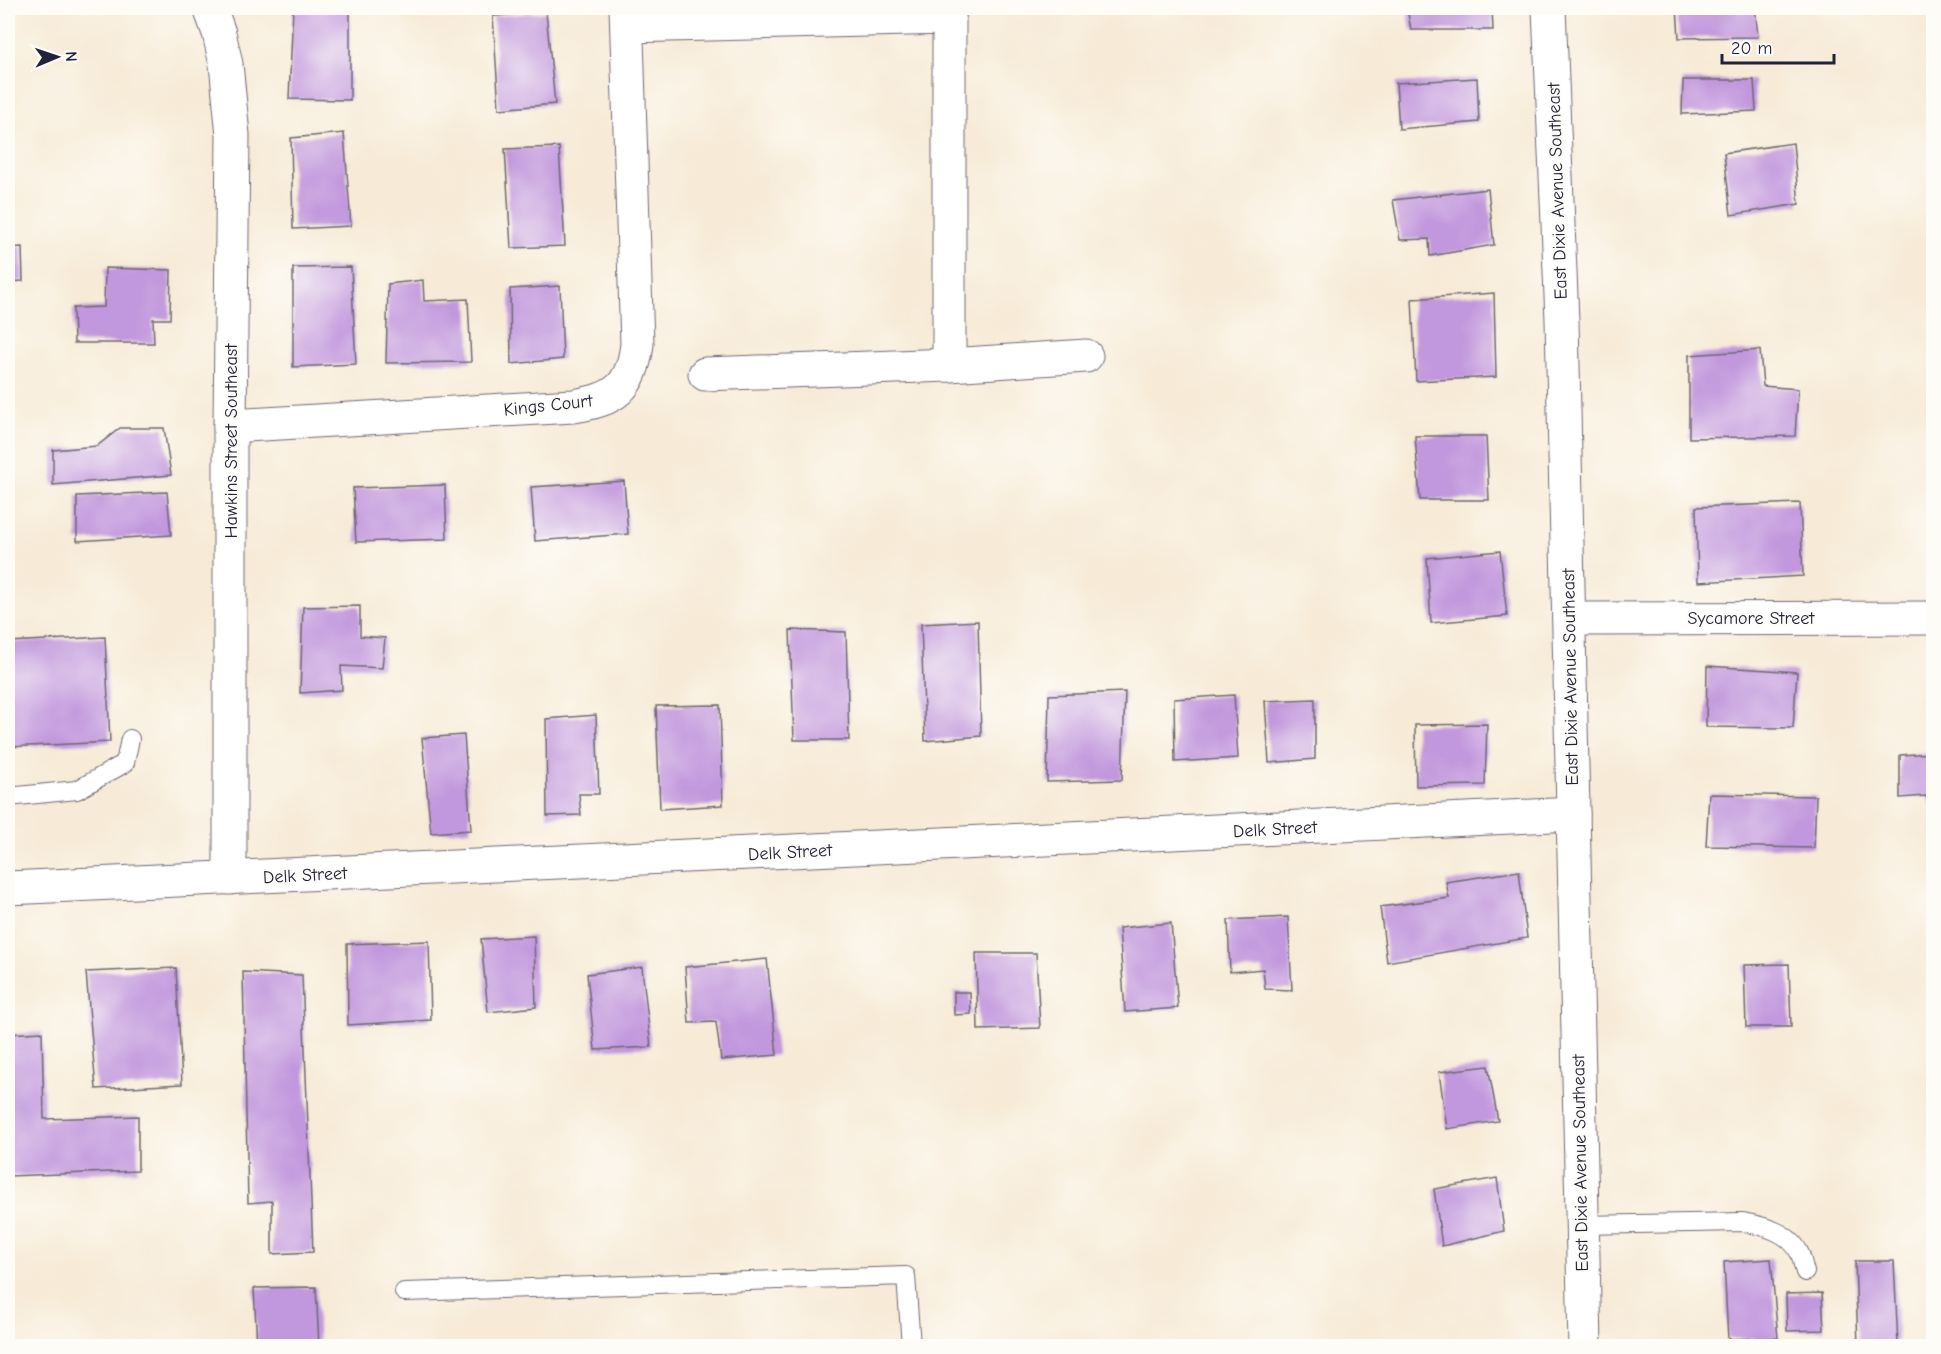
<svg xmlns="http://www.w3.org/2000/svg" width="1941" height="1354" font-family="'Comic Neue',sans-serif">
	<style>
		.building { fill: #c197dd }
		.lines { fill: none; stroke-linecap: round; stroke-linejoin: round }
		.service-casing { stroke: #6d6872; stroke-width: 20 }
		.minor-casing { stroke: #6d6872; stroke-width: 35 }
		.service { stroke: #fff; stroke-width: 18 }
		.minor { stroke: #fff; stroke-width: 33 }
		.labels { text-anchor: middle; stroke-width: 4.5; stroke-linejoin: round; paint-order: stroke }
		.street-label { font-size: 18px; fill: #22223b; stroke: #fdfcf7 }
	</style>
	<rect width="100%" height="100%" fill="#fdfcf7"/>
	<filter id="ink" filterUnits="userSpaceOnUse"><feTurbulence type="fractalNoise" baseFrequency=".0167" numOctaves="2"/><feDisplacementMap in="SourceGraphic" scale="12" xChannelSelector="R" yChannelSelector="G"/><feConvolveMatrix kernelMatrix="1 2 1 2 8 2 1 2 1" color-interpolation-filters="sRGB"/></filter>
	<filter id="wash" filterUnits="userSpaceOnUse"><feTurbulence type="fractalNoise" baseFrequency=".008" numOctaves="4" result="noise"/><feDisplacementMap in="SourceGraphic" scale="24" xChannelSelector="R" yChannelSelector="G"/><feGaussianBlur stdDeviation="1.35" result="paint"/><feColorMatrix in="noise" values="0 0 0 0 0 0 0 0 0 0 0 0 0 0 0 0 0 1.4 0 .05"/><feComposite in="paint" operator="in"/></filter>
	<g filter="url(#wash)">
		<rect width="100%" height="100%" fill="#f7ebd7"/>
		<g id="blocks">
			<g class="building">
				<polygon points="293,8 350,11 350,100 289,99"/>
				<polygon points="1407,8 1492,8 1493,30 1411,30"/>
				<polygon points="1677,8 1755,8 1758,37 1679,38"/>
				<polygon points="546,12 555,104 499,109 493,16"/>
				<polygon points="1477,78 1479,122 1399,129 1396,83"/>
				<polygon points="1683,80 1754,80 1756,111 1682,114"/>
				<polygon points="344,133 351,226 293,229 291,138"/>
				<polygon points="1793,143 1799,204 1731,215 1724,153"/>
				<polygon points="559,147 565,246 511,248 505,149"/>
				<polygon points="1488,189 1494,245 1430,256 1429,239 1400,240 1393,200"/>
				<polygon points="22,247 23,281 8,282 8,248"/>
				<polygon points="351,267 356,364 293,367 293,268"/>
				<polygon points="105,268 171,270 170,319 153,319 154,343 74,343 73,308 104,307"/>
				<polygon points="423,280 424,301 468,299 471,362 386,363 388,284"/>
				<polygon points="560,286 563,359 511,364 510,289"/>
				<polygon points="1494,293 1496,377 1416,381 1412,299"/>
				<polygon points="1760,350 1763,386 1798,389 1795,436 1689,438 1689,355"/>
				<polygon points="120,428 164,428 171,475 53,485 53,450 97,446"/>
				<polygon points="1415,436 1486,436 1489,500 1420,500"/>
				<polygon points="624,481 628,534 535,541 531,487"/>
				<polygon points="445,485 447,539 356,542 353,488"/>
				<polygon points="167,492 171,535 77,541 77,496"/>
				<polygon points="1800,503 1803,576 1698,582 1696,507"/>
				<polygon points="1500,551 1507,616 1431,623 1427,558"/>
				<polygon points="360,606 360,636 385,638 382,668 341,666 342,690 300,693 303,607"/>
				<polygon points="978,621 981,736 925,741 921,624"/>
				<polygon points="790,630 846,632 849,740 794,740"/>
				<polygon points="105,637 110,742 8,747 8,642"/>
				<polygon points="1707,666 1797,672 1793,728 1706,727"/>
				<polygon points="1125,692 1122,780 1047,782 1049,695"/>
				<polygon points="1234,695 1238,758 1175,762 1174,699"/>
				<polygon points="1315,699 1315,759 1269,763 1265,701"/>
				<polygon points="720,705 723,805 660,809 656,706"/>
				<polygon points="596,715 599,794 579,794 581,815 547,816 546,719"/>
				<polygon points="1487,724 1485,785 1416,786 1415,725"/>
				<polygon points="464,735 471,830 431,833 422,738"/>
				<polygon points="1934,753 1934,808 1926,796 1900,798 1900,755"/>
				<polygon points="1709,794 1816,796 1814,848 1706,846"/>
				<polygon points="1519,871 1527,938 1387,962 1380,907 1449,898 1446,882"/>
				<polygon points="1288,917 1292,990 1265,989 1263,969 1230,972 1228,920"/>
				<polygon points="1171,923 1178,1008 1125,1012 1119,928"/>
				<polygon points="534,936 536,1007 488,1012 481,939"/>
				<polygon points="429,941 431,1020 348,1025 347,944"/>
				<polygon points="976,953 1036,953 1040,1028 978,1030"/>
				<polygon points="767,959 777,1055 721,1060 716,1022 689,1023 685,967"/>
				<polygon points="1789,964 1791,1027 1746,1027 1744,965"/>
				<polygon points="642,967 651,1047 595,1050 587,974"/>
				<polygon points="176,968 182,1084 96,1089 86,972"/>
				<polygon points="243,972 302,975 313,1252 272,1254 272,1201 248,1203"/>
				<polygon points="954,992 970,992 971,1014 954,1015"/>
				<polygon points="42,1032 44,1119 138,1116 138,1171 8,1176 8,1034"/>
				<polygon points="1488,1066 1498,1121 1447,1129 1439,1072"/>
				<polygon points="1497,1178 1504,1231 1442,1246 1434,1189"/>
				<polygon points="1771,1259 1778,1338 1728,1339 1724,1262"/>
				<polygon points="1855,1261 1894,1261 1898,1345 1858,1346"/>
				<polygon points="316,1287 319,1346 257,1346 254,1288"/>
				<polygon points="1822,1293 1824,1330 1787,1331 1786,1294"/>
			</g>
		</g>
	</g>
	<g filter="url(#ink)">
		<use href="#blocks" fill-opacity="0" stroke="#6d6872" stroke-width="1.5"/>
		<g class="lines">
			<defs>
				<g id="service">
					<polyline points="8,797 77,790 125,763 130,739"/>
					<path d="M1582,1225L1743,1222C1764,1226 1790,1232 1800,1254C1802,1259 1803,1266 1805,1272"/>
					<polyline points="404,1292 906,1276 911,1346"/>
				</g>
				<g id="minor">
					<polyline points="210,8 219,33 226,64 233,135 230,426 230,878"/>
					<polyline points="1549,8 1562,320 1585,1346"/>
					<polyline points="627,26 949,18 949,8"/>
					<polyline points="949,365 1086,356"/>
					<polyline points="705,374 949,365 949,18"/>
					<path d="M230,426L573,406C615,400 632,388 637,344L626,8"/>
					<polyline points="1569,619 1934,618"/>
					<polyline points="8,888 1573,814"/>
				</g>
			</defs>
			<use href="#service" class="service-casing"/>
			<use href="#minor" class="minor-casing"/>
			<use href="#service" class="service"/>
			<use href="#minor" class="minor"/>
		</g>
	</g>
	<g class="labels">
		<g class="street-label">
			<text transform="translate(1557 191) rotate(-92)" y="6">East Dixie Avenue Southeast</text>
			<text transform="translate(548 405) rotate(-6)" y="6">Kings Court</text>
			<text transform="translate(231 441) rotate(-90)" y="6">Hawkins Street Southeast</text>
			<text x="1751" y="624">Sycamore Street</text>
			<text transform="translate(1570 677) rotate(-91)" y="6">East Dixie Avenue Southeast</text>
			<text transform="translate(1275 829) rotate(-3)" y="6">Delk Street</text>
			<text transform="translate(790 852) rotate(-3)" y="6">Delk Street</text>
			<text transform="translate(305 875) rotate(-3)" y="6">Delk Street</text>
			<text transform="translate(1580 1163) rotate(-91)" y="6">East Dixie Avenue Southeast</text>
		</g>
	</g>
	<rect width="1941" height="1354" fill="none" stroke="#fdfcf7" stroke-width="30"/>
	<g transform="translate(57 57) rotate(88)" stroke="#fdfcf7" stroke-width="4.5" paint-order="stroke">
	<path d="M0-4.5L10 22L0 15L-10 22Z" fill="#22223b"/>
	<text y="-9" font-size="16" font-weight="bold" text-anchor="middle" fill="#22223b">N</text>
	</g>
	<path d="M1722 54v9h112v-9" fill="none" stroke="#22223b" stroke-width="3"/>
	<text x="1731" y="54" font-size="18" fill="#22223b" stroke="#fdfcf7" stroke-width="4.5" paint-order="stroke">20 m</text>
</svg>
